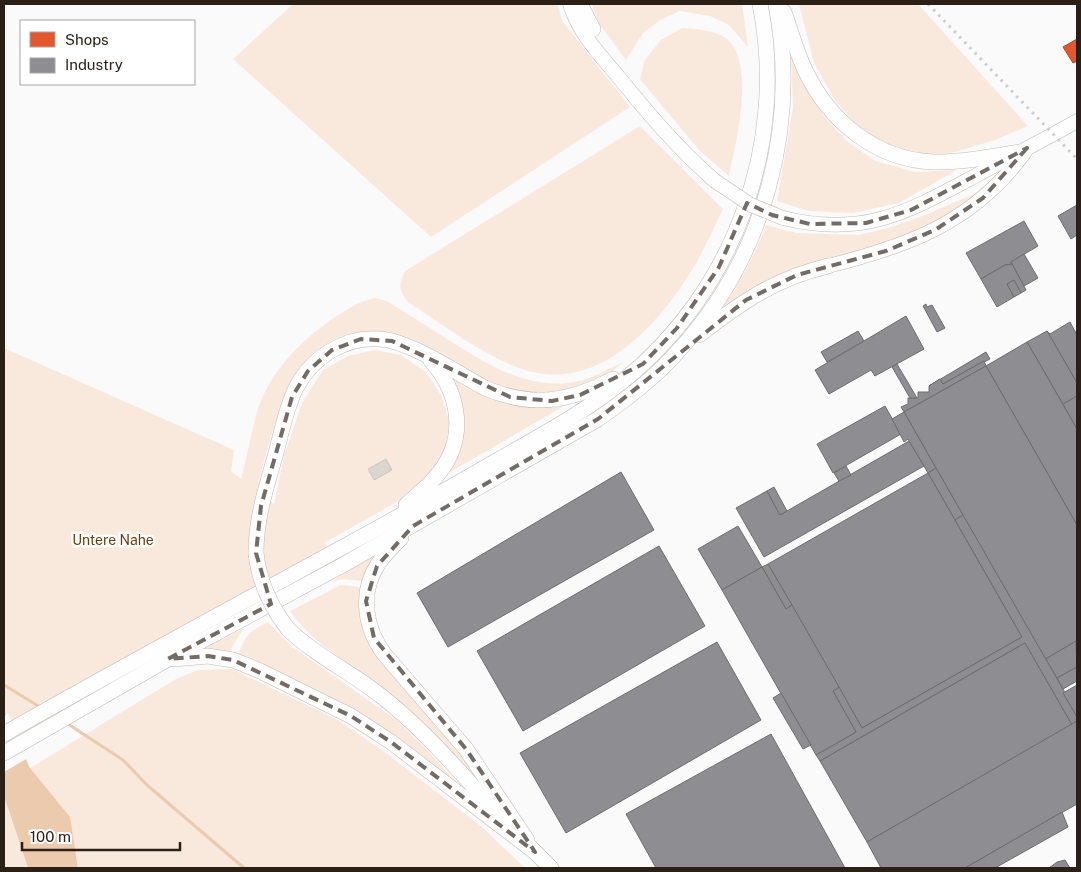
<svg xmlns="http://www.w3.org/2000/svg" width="1081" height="872" font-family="'Public Sans',sans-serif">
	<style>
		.green { fill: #f9e9dc }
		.water { fill: #eccaae }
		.pier { fill: #fafafa }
		.shops { fill: #e4572e; stroke: #ac4627 }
		.industry { fill: #8d8d92; stroke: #706c6d }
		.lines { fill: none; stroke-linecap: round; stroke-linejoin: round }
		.stream { stroke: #eccaae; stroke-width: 3 }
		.building { fill: #dcd6d2; stroke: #ccc7c2 }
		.primary-casing { stroke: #bfbab5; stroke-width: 15 }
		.trunk-casing { stroke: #bfbab5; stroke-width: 16 }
		.primary { stroke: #fefefe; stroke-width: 14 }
		.trunk { stroke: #fefefe; stroke-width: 15 }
		.rail { stroke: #cdcdcc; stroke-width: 3; stroke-dasharray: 2.5 5; stroke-linecap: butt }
		.primary-bridge-casing { stroke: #bfbab5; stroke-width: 15; stroke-linecap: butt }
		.trunk-bridge-casing { stroke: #bfbab5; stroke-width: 16; stroke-linecap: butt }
		.primary-bridge { stroke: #fefefe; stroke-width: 14 }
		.trunk-bridge { stroke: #fefefe; stroke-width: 15 }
		.marked { fill: none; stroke: #736c66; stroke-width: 4; stroke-dasharray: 10 6; stroke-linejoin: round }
		.labels { text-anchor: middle; stroke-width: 5; stroke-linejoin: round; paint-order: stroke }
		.park-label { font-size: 14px; fill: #6a3d0f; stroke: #fff }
	</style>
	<rect width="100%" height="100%" fill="#fafafa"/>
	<g class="green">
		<polygon points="293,4 557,4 563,22 630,107 431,237 233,59"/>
		<polygon points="592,4 742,4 748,47 729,25 710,16 680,11 660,20 643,33 626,60 598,22"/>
		<polygon points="799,4 918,4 1028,126 995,140 955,152 927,156 885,145 858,126 836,102 814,63"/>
		<path d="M682,28C697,29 718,30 729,41C755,67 736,143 729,176L700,151L640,79L645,60L661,40Z"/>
		<polygon points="791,51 804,84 823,115 847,141 875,161 915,172 957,170 899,203 853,213 809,211 777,201 793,108"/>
		<path d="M640,126L723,209C713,229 704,251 692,270C657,326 597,395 522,369C484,356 442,324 408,302C398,289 399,285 405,271Z"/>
		<path d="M981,191L947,215L905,238L720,312C740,283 753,258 766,225L796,233L859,235L892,227L925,215Z"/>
		<path d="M375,298L387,301C408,314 430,328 452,342C490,366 531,392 579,381C595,377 610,368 625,361C618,366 611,373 604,377C579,393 545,399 517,393C495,389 473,377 455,365C447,359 439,352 430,348C386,324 334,324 301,367C297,372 295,378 292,383C275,416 265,455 257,491L274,504L284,456L302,403L323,370L348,356L375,350L401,355L427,373L442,397L449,421L446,448L434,472L404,498L324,543L329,547L4,728V348L234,450L231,471L241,479C247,457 251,434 257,412C269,373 299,342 331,320C345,311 358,301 375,298Z"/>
		<path d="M446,371C464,380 486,396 505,402C524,409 546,407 566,405L445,475L455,459Z"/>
		<polygon points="383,550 363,581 342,579 331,582"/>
		<path d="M341,585L362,587V617L463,754L493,800C460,764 428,724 389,693C355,666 315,647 290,611Z"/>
		<path d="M268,622L291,646L395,719L424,747L472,799L238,655C246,634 249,632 268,622Z"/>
		<polygon points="244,628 232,647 231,654 193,654"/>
		<polygon points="232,669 338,720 386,753 482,827 525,868 78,868 69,817 30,768 176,679 198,670"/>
		<polygon points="4,796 28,868 4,868"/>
	</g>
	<polygon class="water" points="4,710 30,768 70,817 78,868 28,868 4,796"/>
	<polygon class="pier" points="8,713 28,758 4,772 4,716"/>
	<polygon class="shops" points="1077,39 1077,61 1073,63 1063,47"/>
	<g class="industry">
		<polygon points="1077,205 1077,235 1071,239 1058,216"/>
		<polygon points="1024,221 1038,246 1011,262 1012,264 1005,265 981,279 966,253"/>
		<polygon points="1024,254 1038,278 1024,286 1011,262"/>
		<polygon points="1012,264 1026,290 1021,293 1014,280 1007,284 1014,297 997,307 981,279 1005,265"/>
		<polygon points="1014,280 1021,293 1014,297 1007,284"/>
		<polygon points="926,304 927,307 932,305 945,328 937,332 923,306"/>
		<polygon points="906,316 924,349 875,376 871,370 829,394 815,370"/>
		<polygon points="1070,322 1077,335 1077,383 1047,331 1050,334"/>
		<polygon points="858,331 864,341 827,362 821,352"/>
		<polygon points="1047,331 1077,383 1077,396 1063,404 1027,342"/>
		<polygon points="1027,342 1077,429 1077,525 986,366"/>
		<polygon points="986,352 990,359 984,362 984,361 943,384 940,379 929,386"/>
		<polygon points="984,361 986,366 904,412 901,407 908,404 908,398 918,398 918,392 929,392 929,386 940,379 943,384"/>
		<polygon points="897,364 917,398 910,398 892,367"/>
		<polygon points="986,366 1077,525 1077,641 1045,659 904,412"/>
		<polygon points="1077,396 1077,429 1063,404"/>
		<polygon points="885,406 901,434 833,473 817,444"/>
		<polygon points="904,412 936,468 928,473 908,439 904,442 892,419"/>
		<polygon points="909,441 924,466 764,557 736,508 767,491 780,515"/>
		<polygon points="846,466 851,475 839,481 834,473"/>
		<polygon points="936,468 963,515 955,520 928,473"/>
		<polygon points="621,472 654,530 448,647 417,593"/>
		<polygon points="928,473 1022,637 862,728 768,564"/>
		<polygon points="774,487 787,511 780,515 767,491"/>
		<polygon points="963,515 1063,689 1077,717 1077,721 1072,725 1025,643 820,761 816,755 856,732 833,691 839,687 862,728 1022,637 955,520"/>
		<polygon points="738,526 762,567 722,590 698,549"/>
		<polygon points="659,546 705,626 523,731 477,651"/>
		<polygon points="768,564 792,605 786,609 762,567"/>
		<polygon points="762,567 786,609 792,605 839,687 833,691 856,732 816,755 722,590"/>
		<polygon points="1076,641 1077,667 1057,678 1046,659"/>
		<polygon points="717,642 761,720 566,833 520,753"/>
		<polygon points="1025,643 1072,725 867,842 820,761"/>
		<polygon points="1077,667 1077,681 1063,689 1057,678"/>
		<polygon points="1077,685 1077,717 1063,693"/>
		<polygon points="781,693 811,745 803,749 773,698"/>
		<polygon points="1077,721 1077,804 965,868 881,868 867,842"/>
		<polygon points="771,734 845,868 656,868 626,814"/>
		<polygon points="1062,812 1068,827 995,868 965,868"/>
		<polygon points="1065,860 1070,868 1049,868 1057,862"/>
	</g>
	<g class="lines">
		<g class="stream">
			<polyline points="4,685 40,707"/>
			<polyline points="65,722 123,760 147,785 244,868"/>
		</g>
	</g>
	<polygon class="building" points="386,459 392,470 374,480 368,469"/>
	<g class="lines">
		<defs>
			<g id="primary">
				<path d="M570,4C578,31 598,53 616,74C647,112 678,149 715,181"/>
				<path d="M783,218C864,238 908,212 977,175C1010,157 1044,140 1077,121"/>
				<path d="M828,266C909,246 974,222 1025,152"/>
			</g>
			<g id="trunk">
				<polyline points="580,4 593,29"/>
				<path d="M784,12C791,31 796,51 805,70C829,121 876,160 934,162C963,163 993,156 1021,152"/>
				<path d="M699,335C742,302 774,279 828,266"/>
				<path d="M406,505C417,495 430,485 439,473C467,438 460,393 431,361"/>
				<path d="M401,538C393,546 385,554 378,564C359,593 365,629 385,655L466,749L527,840"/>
				<path d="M256,553C256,520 265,491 274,460C281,436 285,410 296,388C312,357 345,336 380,339C410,341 457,373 485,388C532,408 569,402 613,379"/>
				<path d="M288,629C316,656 351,672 381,696C426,731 463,776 502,818"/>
				<polyline points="174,659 208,656 233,660 258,670 351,716 391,742 535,852"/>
				<path d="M4,734C116,670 230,609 343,547C395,519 446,490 498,460C540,436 585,412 623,381C734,292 788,144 760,4"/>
				<path d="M4,753L168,659L341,566L598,419C628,398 657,376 681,348C765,255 799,126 776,4"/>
				<polyline points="528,845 551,868"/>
			</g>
		</defs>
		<use href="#primary" class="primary-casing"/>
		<use href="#trunk" class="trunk-casing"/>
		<use href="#primary" class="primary"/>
		<use href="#trunk" class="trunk"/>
		<polyline class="rail" points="928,4 1077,159"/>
		<defs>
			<polyline id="primary-bridge" points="715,181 751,205 783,218"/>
			<path id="trunk-bridge" d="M256,553C259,582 270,606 288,629"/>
		</defs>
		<use href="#primary-bridge" class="primary-bridge-casing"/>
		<use href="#trunk-bridge" class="trunk-bridge-casing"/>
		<use href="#primary-bridge" class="primary-bridge"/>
		<use href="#trunk-bridge" class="trunk-bridge"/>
	</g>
	<path class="marked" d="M1027,148L983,198L935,230L886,251L797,275L746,300L598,419L413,526L377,566L366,601L374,638L466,749L535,852L391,742L351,716L233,660L208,656L168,659L271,604L256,553L261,506L292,397L308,371L332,350L361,339L392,341L510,397L552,401L580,395L643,364L677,328L719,267L747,203L772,215L810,224L866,223L911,210Z"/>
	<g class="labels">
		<g class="park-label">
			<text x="113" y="545">Untere Nahe</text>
		</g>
	</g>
	<rect width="1081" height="872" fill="none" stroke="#2b2016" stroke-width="10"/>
	<rect x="20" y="20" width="175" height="65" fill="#ffffff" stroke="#aaa6a2"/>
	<rect x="30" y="32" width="25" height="15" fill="#e4572e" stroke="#aaa6a2"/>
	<text x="65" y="45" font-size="15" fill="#2b2016">Shops</text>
	<rect x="30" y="58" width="25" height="15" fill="#8d8d92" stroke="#aaa6a2"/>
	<text x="65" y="70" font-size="15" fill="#2b2016">Industry</text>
	<path d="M22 842v8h158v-8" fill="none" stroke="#2b2016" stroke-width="2.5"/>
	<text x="30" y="842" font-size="15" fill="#2b2016" stroke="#ffffff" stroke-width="4" paint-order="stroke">100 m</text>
</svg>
